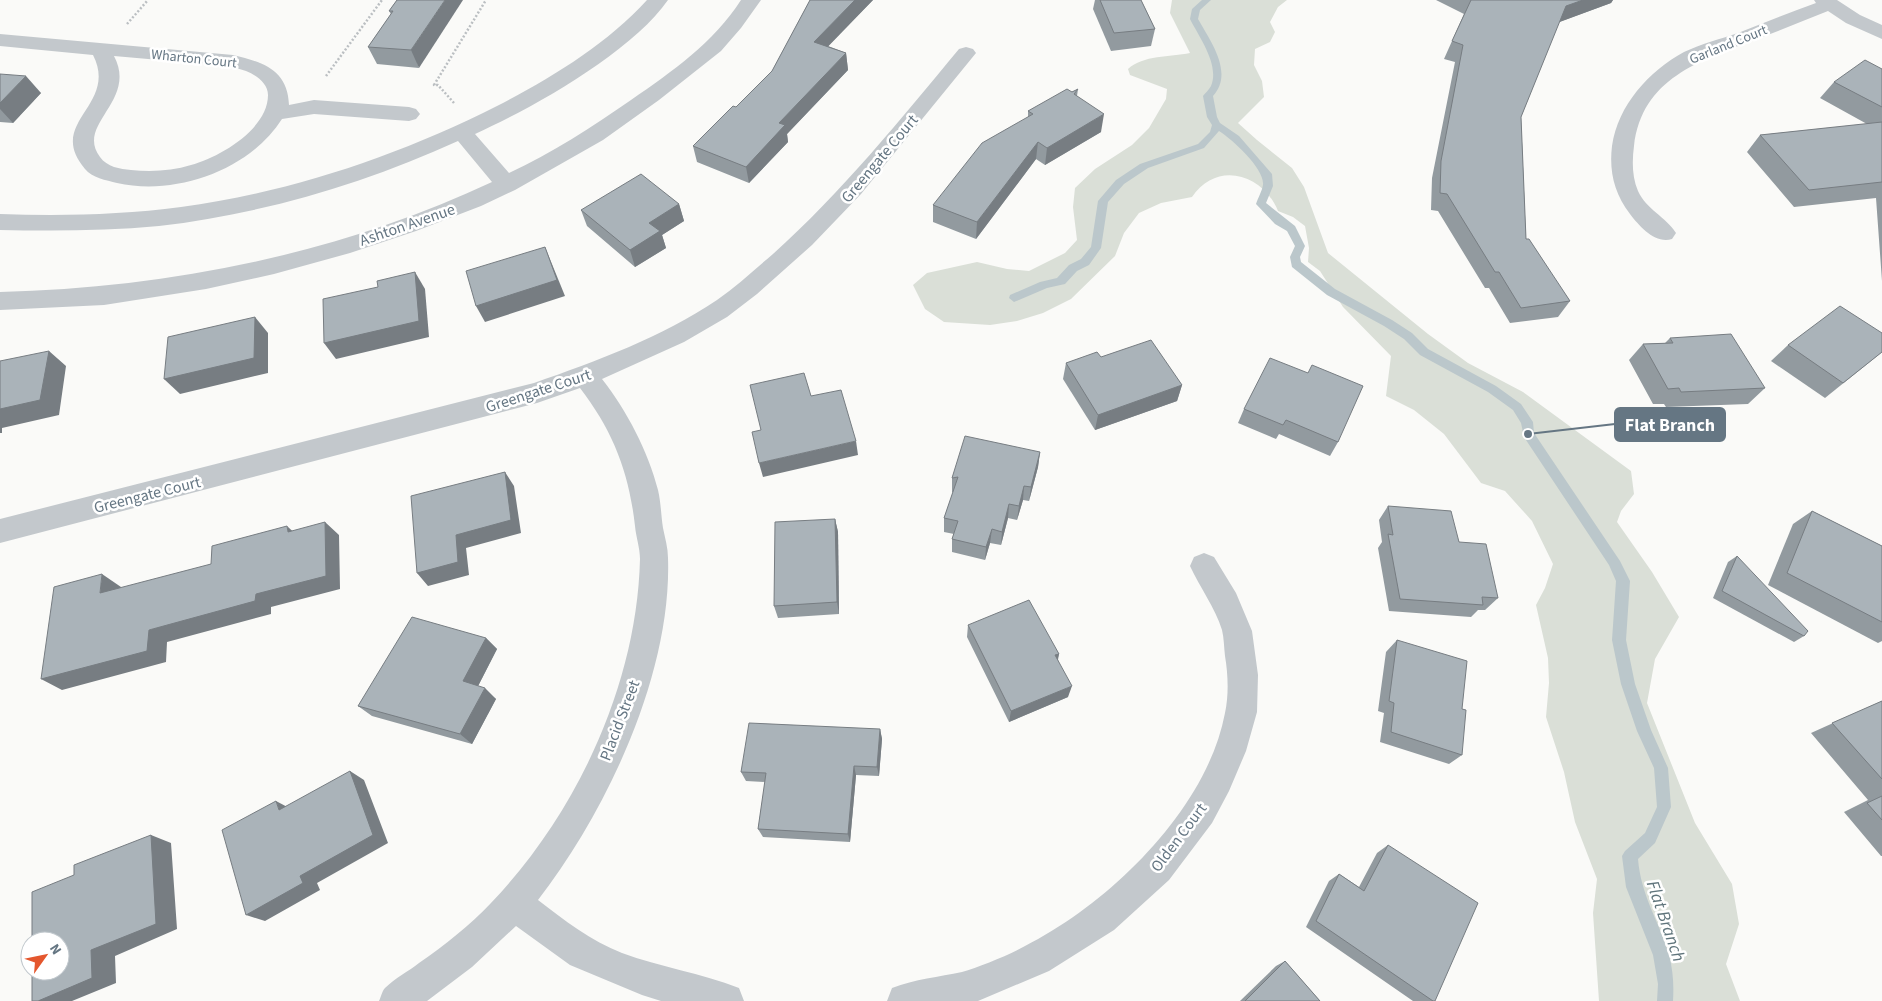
<svg xmlns="http://www.w3.org/2000/svg" width="1882" height="1001" font-family="'Source Sans 3',sans-serif">
	<style>
		.green { fill: #dadfd7 }
		.lines { fill: none; stroke-linecap: round; stroke-linejoin: round }
		.stream { fill: #bbc7cb; fill-rule: evenodd }
		.path { stroke: #bbbfc2; stroke-width: 2.5; stroke-dasharray: 2 2; stroke-linecap: butt }
		.minor { fill: #c3c8cc; fill-rule: evenodd }
		.wall { fill: #929a9f }
		.shaded-wall { fill: #777d82 }
		.building { fill: #aab3b9; stroke: #777d82 }
		.labels { text-anchor: middle; stroke-width: 5; stroke-linejoin: round; paint-order: stroke }
		.far-street-label { font-size: 14px; fill: #657683; stroke: #fff }
		.street-label { font-size: 16px; fill: #657683; stroke: #fff }
		.water-label { font-size: 18px; font-style: italic; fill: #60757c; stroke: #fff }
		.leader { fill: none; stroke: #657683; stroke-width: 2 }
		.callout-dot { fill: #657683; stroke: #fff; stroke-width: 2 }
		.callout { fill: #657683; stroke: #657683; stroke-width: 2 }
		.callout-label { font-size: 18px; text-anchor: middle; font-weight: bold; fill: #fff }
	</style>
	<rect width="100%" height="100%" fill="#fafaf8"/>
	<path class="green" d="M1172,0H1287L1278,7L1270,22L1275,32L1270,42L1255,49L1254,65L1262,81L1264,97L1238,123L1257,140L1292,168L1304,187L1328,253L1428,334L1468,363L1523,392L1631,471L1634,494L1621,511L1617,522L1652,572L1679,617L1655,659L1647,703L1695,823L1732,884L1739,924L1726,964L1740,1001H1599L1593,913L1597,879L1575,822L1564,772L1546,717L1549,683L1548,658L1536,605L1545,588L1553,564L1532,521L1505,491L1481,483L1444,434L1414,410L1386,396L1391,356L1343,307L1320,271L1308,262L1309,248L1305,226L1293,217L1278,211C1263,174 1217,160 1192,197L1161,203L1139,213L1124,233L1115,256L1071,299L1043,313L1017,321L990,325L944,322L925,309L913,285L927,273L977,262L1007,269L1029,271L1065,253L1077,240L1073,207L1075,188L1095,169L1132,145L1149,128L1166,99L1167,89L1130,75L1128,69C1143,55 1170,57 1190,53L1170,13Z"/>
	<g class="lines">
		<path class="stream" d="M1202,0H1211L1200,10L1198,19C1211,42 1234,73 1213,96L1217,117L1220,123L1239,136L1272,174L1273,186L1266,203L1295,226L1305,246L1300,257L1301,262L1335,289L1392,320L1412,333L1428,349L1496,386L1521,404L1533,422L1534,433L1620,561L1630,581L1626,640L1635,684L1651,730L1668,768L1671,807L1655,843L1638,859C1641,896 1659,921 1669,955C1673,970 1674,985 1673,1001H1657L1658,984L1653,955L1626,887L1622,856L1625,851L1645,833L1657,807L1654,768L1637,731L1621,684L1612,640L1616,581L1609,565L1524,437L1521,423L1513,410L1488,392L1420,355L1404,339L1384,326L1327,295L1292,267L1290,257L1295,246L1287,231L1275,224L1256,204C1258,198 1262,191 1263,185C1265,169 1233,140 1219,131L1204,148L1148,168L1124,184L1108,202L1101,248L1089,265L1077,271L1065,284L1047,288L1014,302L1009,298L1010,295L1040,282L1057,278L1069,265L1081,259L1091,247L1098,201L1116,180L1140,164L1198,144L1210,132L1212,125L1207,117L1203,96C1205,93 1209,90 1211,86C1220,65 1199,37 1190,19L1192,9Z"/>
		<g class="path">
			<polyline points="127,24 148,0"/>
			<polyline points="326,76 382,0"/>
			<polyline points="454,103 438,85 434,85 486,0"/>
		</g>
		<g class="minor">
			<path d="M647,0H668C632,52 533,108 475,134L509,173C552,153 592,127 631,100C673,71 713,43 741,0H761L741,28L721,51L659,100L603,140L515,190L481,206L416,231L350,253L274,274L206,289L104,305L0,310V292C168,288 339,254 492,182L458,141C364,184 262,214 159,226C106,231 53,231 0,230V214C60,216 121,215 181,207C291,192 398,156 497,106C551,78 606,45 647,0Z"/>
			<path d="M1814,0H1837L1860,15L1882,25V39L1846,23L1828,11C1803,21 1779,31 1754,40C1700,61 1642,78 1634,146C1632,161 1632,177 1638,191C1646,209 1666,217 1676,233L1672,239C1655,244 1640,227 1630,214C1614,193 1609,171 1612,146C1618,105 1649,71 1684,52C1701,44 1720,39 1738,33C1764,23 1790,12 1816,3Z"/>
			<path d="M0,34L233,55C263,62 288,70 289,105L314,100L409,107L416,109L420,114L416,119L409,121L314,114L282,119C249,171 175,196 117,183C106,180 92,178 85,169C45,122 119,106 93,55L0,46ZM114,56C137,58 159,60 182,62C203,63 227,64 246,71C256,75 268,83 268,95C268,129 220,157 191,165C172,171 151,172 131,170C120,169 107,167 100,157C75,124 138,101 114,56Z"/>
			<path d="M966,47L973,49L976,53L861,194L812,245L757,294L727,317L684,342L602,379C627,411 648,451 658,490C661,503 661,515 663,528C665,538 668,548 668,558C672,673 607,811 538,900C564,920 591,941 622,953C660,967 701,973 739,988L744,1001H661L642,995L570,965L516,926L472,967L427,1001H379C381,997 382,991 385,988C395,978 409,971 419,963C445,945 470,925 491,903C577,813 637,684 640,559C640,548 636,537 635,526C629,472 613,431 580,388L537,403L0,543V519L534,383C597,361 662,337 717,300C737,286 755,269 773,254C842,192 900,120 959,49Z"/>
			<path d="M1204,553L1214,557L1236,593L1252,631L1258,675L1257,712L1246,751L1229,791L1212,823L1169,880L1114,930L1049,971L978,1001H887L892,988C915,979 939,977 962,972C979,967 1009,955 1025,946C1110,903 1207,809 1225,713C1229,694 1228,674 1225,656C1224,648 1224,638 1222,630C1215,607 1200,588 1190,566L1194,557Z"/>
		</g>
	</g>
	<g class="wall">
		<polygon points="397,0 419,68 377,64 368,47 391,14 389,11"/>
		<polygon points="810,0 873,0 828,46 846,53 848,70 787,134 788,142 749,183 697,162 693,146 736,107 772,71"/>
		<polygon points="1095,0 1141,0 1155,29 1151,46 1111,51 1093,9"/>
		<polygon points="1436,0 1613,0 1611,3 1559,22 1521,117 1526,239 1570,301 1558,317 1510,323 1489,288 1485,288 1438,211 1431,210 1432,178 1455,62 1444,59 1464,14"/>
		<polygon points="1882,69 1882,281 1876,198 1794,207 1747,152 1760,135 1867,124 1820,98 1834,82"/>
		<polygon points="0,74 41,93 13,123 0,122"/>
		<polygon points="1078,89 1077,96 1101,132 1045,165 1036,159 976,239 933,222 933,205 1028,117 1028,111"/>
		<polygon points="679,204 684,221 662,235 666,248 635,267 587,226 581,210"/>
		<polygon points="1882,333 1882,352 1825,398 1771,361 1788,345"/>
		<polygon points="1670,338 1765,388 1748,404 1666,407 1664,404 1653,404 1629,360 1643,344 1665,343"/>
		<polygon points="1101,357 1182,385 1177,401 1095,430 1063,379 1066,363"/>
		<polygon points="1308,373 1338,442 1330,456 1279,434 1276,439 1238,423 1244,409"/>
		<polygon points="1040,452 1038,467 1029,501 1023,500 1017,520 1008,518 1001,545 990,543 985,560 952,552 952,539 954,534 944,532 944,518 953,492 952,492 952,478"/>
		<polygon points="1388,506 1459,542 1498,598 1485,610 1478,610 1471,617 1389,611 1378,548 1382,542 1379,520"/>
		<polygon points="1812,511 1882,546 1882,641 1878,643 1768,585 1793,524"/>
		<polygon points="835,519 838,532 839,614 778,618 774,606"/>
		<polygon points="1737,556 1804,636 1794,642 1713,598 1728,562"/>
		<polygon points="968,625 1059,654 1058,660 1068,697 1009,722 967,637"/>
		<polygon points="486,638 497,649 478,686 496,699 472,744 372,716 358,706"/>
		<polygon points="1397,640 1462,755 1449,764 1380,742 1384,713 1378,711 1386,652"/>
		<polygon points="1882,701 1882,856 1881,856 1844,812 1868,800 1811,733"/>
		<polygon points="880,729 882,739 879,776 856,775 850,842 763,837 758,829 765,782 746,781 741,772"/>
		<polygon points="1388,845 1435,1001 1413,1001 1306,927 1329,881 1339,874 1359,887 1377,853"/>
		<polygon points="1285,961 1320,1001 1240,1001 1276,966"/>
	</g>
	<g class="shaded-wall">
		<polygon points="445,0 463,0 419,68 411,50"/>
		<polygon points="855,0 873,0 816,59 814,42"/>
		<polygon points="1583,0 1613,0 1611,3 1557,23 1566,6"/>
		<polygon points="846,53 848,70 787,134 788,142 749,183 746,167 779,123"/>
		<polygon points="26,76 41,93 13,123 0,109 0,103"/>
		<polygon points="1104,114 1101,132 1045,165 1047,148"/>
		<polygon points="1038,142 1036,159 976,239 977,222"/>
		<polygon points="679,204 684,221 662,235 666,248 635,267 630,250 649,223"/>
		<polygon points="545,247 565,296 485,322 476,306"/>
		<polygon points="415,272 425,289 429,337 336,359 324,343"/>
		<polygon points="255,317 268,333 268,373 180,394 164,379"/>
		<polygon points="49,351 66,366 59,415 2,428 2,433 0,433 0,409"/>
		<polygon points="1182,385 1177,401 1095,430 1098,415"/>
		<polygon points="856,441 858,455 763,477 759,463"/>
		<polygon points="1040,452 1038,467 1029,501 1031,487"/>
		<polygon points="505,472 514,486 521,533 466,548 469,575 428,586 417,573 456,535"/>
		<polygon points="1024,486 1023,500 1017,520 1019,506"/>
		<polygon points="1009,504 1008,518 1001,545 1002,532"/>
		<polygon points="835,519 838,532 839,614 837,602"/>
		<polygon points="325,522 339,535 340,589 271,607 271,614 167,642 166,662 62,690 41,679 149,630 256,594"/>
		<polygon points="287,526 302,540 288,532"/>
		<polygon points="992,529 990,543 985,560 986,547"/>
		<polygon points="102,574 121,587 119,605 100,593"/>
		<polygon points="486,638 497,649 475,692 463,681"/>
		<polygon points="1059,654 1056,665 1055,655"/>
		<polygon points="1072,686 1068,697 1009,722 1011,711"/>
		<polygon points="485,688 496,699 472,744 460,734"/>
		<polygon points="880,729 882,739 879,776 877,767"/>
		<polygon points="854,766 856,775 850,842 848,834"/>
		<polygon points="350,771 364,780 388,843 317,883 320,890 265,921 246,915 300,876"/>
		<polygon points="276,801 293,810 279,810"/>
		<polygon points="151,835 171,843 177,929 115,956 116,983 72,1001 38,1001 91,950"/>
	</g>
	<g class="building">
		<polygon points="397,0 445,0 411,50 368,47 393,11 389,11"/>
		<polygon points="810,0 855,0 814,42 846,53 779,123 785,125 746,167 693,146 733,106 736,107 772,71"/>
		<polygon points="1100,0 1141,0 1155,29 1114,33"/>
		<polygon points="1471,0 1583,0 1566,6 1521,117 1526,239 1529,239 1570,301 1521,308 1499,272 1495,272 1447,194 1440,193 1441,161 1463,45 1452,41"/>
		<polygon points="1865,60 1882,69 1882,107 1834,82"/>
		<polygon points="0,74 26,76 0,103"/>
		<polygon points="1067,89 1072,92 1078,89 1074,94 1104,114 1047,148 1038,142 977,222 933,205 982,143 1033,114 1028,111"/>
		<polygon points="1882,122 1882,182 1809,190 1760,135"/>
		<polygon points="641,174 679,204 649,223 660,231 630,250 581,210"/>
		<polygon points="545,247 557,280 476,306 466,271"/>
		<polygon points="415,272 419,321 324,343 323,299 378,287 377,281"/>
		<polygon points="1840,306 1882,333 1882,352 1843,383 1788,345"/>
		<polygon points="255,317 254,358 164,379 168,337"/>
		<polygon points="1731,334 1765,388 1681,392 1679,388 1668,389 1643,344 1673,343 1670,338"/>
		<polygon points="1151,340 1182,385 1098,415 1066,363 1097,352 1101,357"/>
		<polygon points="49,351 40,400 0,409 0,361"/>
		<polygon points="1270,358 1308,373 1312,365 1363,386 1338,442 1286,420 1283,425 1244,409"/>
		<polygon points="804,373 811,396 841,390 856,441 759,463 752,432 761,430 750,385"/>
		<polygon points="965,436 1040,452 1031,487 1024,486 1019,506 1009,504 1002,532 992,529 986,547 952,539 958,521 944,518 958,477 952,478"/>
		<polygon points="505,472 511,520 456,535 458,562 417,573 411,496"/>
		<polygon points="1388,506 1451,511 1459,542 1486,544 1498,598 1482,597 1483,605 1400,599 1388,534 1393,535"/>
		<polygon points="1812,511 1882,546 1882,622 1787,573"/>
		<polygon points="835,519 837,602 774,606 775,522"/>
		<polygon points="325,522 326,576 256,594 255,601 149,630 147,651 41,679 54,587 102,574 100,593 211,564 212,546 287,526 288,532"/>
		<polygon points="1737,556 1808,631 1804,636 1722,591"/>
		<polygon points="1029,600 1059,654 1055,655 1072,686 1011,711 968,625"/>
		<polygon points="412,617 486,638 463,681 485,688 460,734 358,706"/>
		<polygon points="1397,640 1467,661 1462,709 1466,710 1462,755 1391,732 1394,703 1389,701"/>
		<polygon points="1882,701 1882,779 1832,723"/>
		<polygon points="749,723 880,729 877,767 854,766 848,834 758,829 766,773 741,772"/>
		<polygon points="350,771 373,835 300,876 303,883 246,915 222,830 276,801 279,810"/>
		<polygon points="1882,796 1882,820 1867,803"/>
		<polygon points="151,835 156,924 91,950 92,978 38,1001 32,1001 32,971 60,971 60,941 32,941 32,892 74,875 74,865"/>
		<polygon points="1388,845 1478,903 1435,1001 1433,1001 1316,921 1339,874 1364,891"/>
		<polygon points="1285,961 1320,1001 1245,1001"/>
	</g>
	<g class="labels">
		<g class="far-street-label">
			<text transform="translate(1728 44) rotate(-22)" y="5">Garland Court</text>
			<text transform="translate(194 58) rotate(6)" y="5">Wharton Court</text>
		</g>
		<g class="street-label">
			<text transform="translate(879 158) rotate(-50)" y="6">Greengate Court</text>
			<text transform="translate(407 224) rotate(-19)" y="6">Ashton Avenue</text>
			<text transform="translate(538 390) rotate(-18)" y="6">Greengate Court</text>
			<text transform="translate(147 494) rotate(-14)" y="6">Greengate Court</text>
			<text transform="translate(619 720) rotate(-69)" y="6">Placid Street</text>
			<text transform="translate(1178 837) rotate(-53)" y="6">Olden Court</text>
		</g>
		<g class="water-label">
			<text transform="translate(1666 921) rotate(71)" y="6">Flat Branch</text>
		</g>
	</g>
	<path class="leader" d="M1528 434L1615 424"/>
	<circle class="callout-dot" cx="1528" cy="434" r="5"/>
	<rect class="callout" x="1615" y="408" width="110" height="33" rx="5"/>
	<g class="callout-label">
		<text x="1670" y="431">Flat Branch</text>
	</g>
	<g transform="translate(45 956) rotate(57)"><circle r="24" fill="#ffffff" stroke="#c1c8cd"/>
	<path d="M0-4L9 19L0 12L-9 19Z" fill="#e4572e"/>
	<text y="-8" font-size="14" font-weight="bold" text-anchor="middle" fill="#657683">N</text>
	</g>
</svg>
